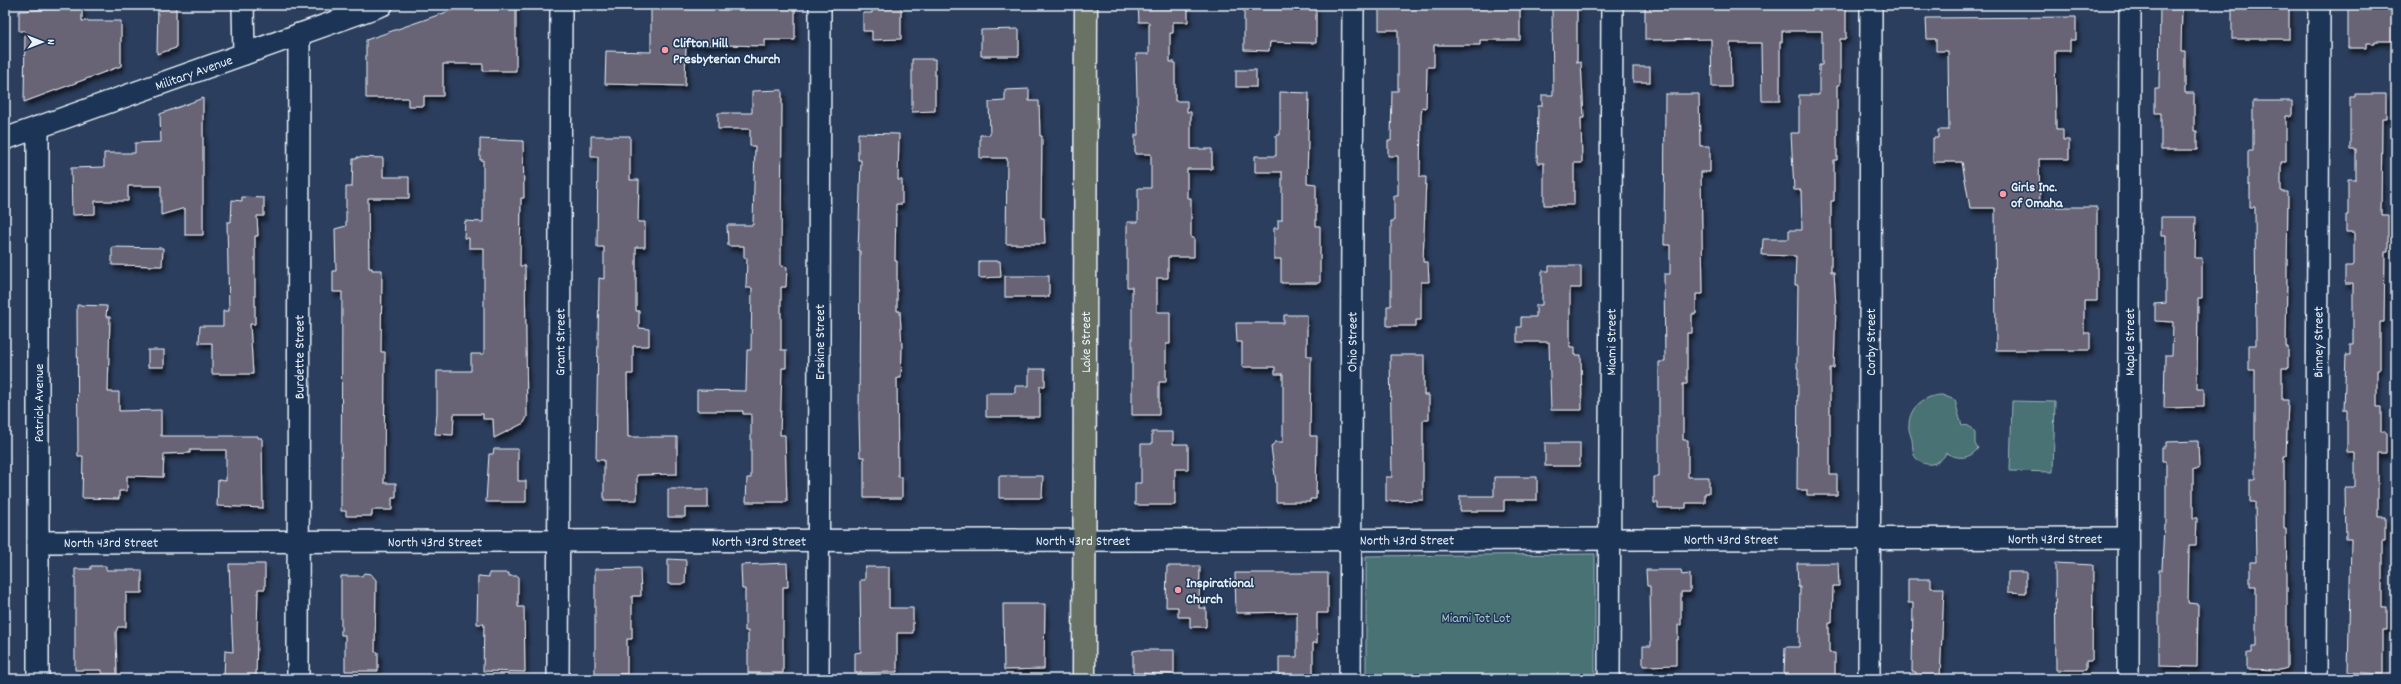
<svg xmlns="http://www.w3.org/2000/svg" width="2401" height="684" font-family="Dekko,sans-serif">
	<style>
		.green { fill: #4a7275; stroke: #99b2b6 }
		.building { fill: #686375; stroke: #e8f1f8; filter: url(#shadow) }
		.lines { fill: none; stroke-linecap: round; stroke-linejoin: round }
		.minor-casing { stroke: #e8f1f8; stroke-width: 24 }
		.major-casing { stroke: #e8f1f8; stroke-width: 25 }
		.minor { stroke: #1d3557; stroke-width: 21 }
		.major { stroke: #6b7165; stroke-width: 22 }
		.poi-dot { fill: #ff9aa2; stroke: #1d3557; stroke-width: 1.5 }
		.labels { text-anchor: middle; stroke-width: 3; stroke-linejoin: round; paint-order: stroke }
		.poi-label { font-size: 14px; font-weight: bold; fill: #e8f1f8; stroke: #1d3557; text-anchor: start }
		.street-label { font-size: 14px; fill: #e8f1f8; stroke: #1d3557 }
		.park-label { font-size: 14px; fill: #b1c5ca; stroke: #1d3557 }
	</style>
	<defs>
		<filter id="shadow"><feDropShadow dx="2.5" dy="4.5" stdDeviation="2" flood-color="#0009"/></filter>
	</defs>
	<rect width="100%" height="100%" fill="#2c3e5d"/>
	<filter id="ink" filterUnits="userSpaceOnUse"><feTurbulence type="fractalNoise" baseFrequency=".025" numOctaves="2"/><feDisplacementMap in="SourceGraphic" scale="8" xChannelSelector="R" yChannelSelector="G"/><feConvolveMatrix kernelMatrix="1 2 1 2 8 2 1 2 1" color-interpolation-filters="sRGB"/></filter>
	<g filter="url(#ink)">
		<g class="green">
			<path d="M1942,395L1955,400C1957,409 1959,416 1962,425L1969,426L1975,433V444L1978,448C1970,460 1957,459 1946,453C1941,464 1926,469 1916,458C1912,453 1913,446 1912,440C1911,435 1908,430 1909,425C1909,407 1925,395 1942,395Z"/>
			<polygon points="2012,401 2055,402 2053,472 2010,471"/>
			<polygon points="1595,554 1595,679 1366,679 1366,556"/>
		</g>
		<g class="building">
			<polygon points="58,5 82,5 82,21 121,21 121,66 24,102 25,31 19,31 19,11 58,9"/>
			<polygon points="158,5 176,5 176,48 157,54"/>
			<polygon points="467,5 516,5 516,71 483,71 483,64 443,64 443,96 424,96 424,106 408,106 408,98 366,98 366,40"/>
			<polygon points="651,5 795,5 795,40 765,40 765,46 686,44 685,86 605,84 606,51 651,52"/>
			<polygon points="872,5 901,5 901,39 872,40 872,31 863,31 863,13 872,13"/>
			<polygon points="1138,5 1188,5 1188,22 1173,22 1173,33 1170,33 1170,62 1175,62 1175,101 1187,101 1187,112 1191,112 1191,149 1212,149 1212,169 1187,169 1187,198 1191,198 1191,238 1194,238 1194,257 1168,257 1168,278 1157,278 1157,312 1170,312 1170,344 1166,344 1166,382 1159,382 1159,415 1132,415 1132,287 1127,287 1127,222 1138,222 1138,188 1151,188 1151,154 1135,154 1135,135 1138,135 1136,54 1149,54 1149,22 1139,22"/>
			<polygon points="1244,5 1316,5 1316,43 1270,42 1269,51 1244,50"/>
			<polygon points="1379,5 1520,5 1520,40 1480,40 1480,45 1434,45 1434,67 1427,67 1426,108 1422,107 1421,115 1420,177 1426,177 1423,262 1428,262 1429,282 1421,282 1421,320 1416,320 1416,326 1387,326 1387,306 1391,306 1391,221 1394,221 1394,196 1398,196 1398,156 1388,156 1388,141 1391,141 1392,91 1398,91 1398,30 1379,30"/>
			<polygon points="1552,5 1577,5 1577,63 1581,62 1584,118 1581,118 1582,163 1574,163 1574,205 1544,205 1544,163 1537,163 1538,106 1542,106 1542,95 1553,95"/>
			<polygon points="1645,5 1846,5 1846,39 1840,39 1840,85 1837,85 1837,160 1834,160 1834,201 1831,201 1831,272 1834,272 1836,307 1834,368 1830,368 1830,475 1837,475 1837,495 1807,495 1807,490 1797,490 1798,368 1797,368 1798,285 1795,285 1796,256 1762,255 1763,239 1789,239 1789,230 1802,230 1801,190 1794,190 1791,133 1799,133 1799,95 1819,95 1819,65 1822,65 1822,31 1782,31 1782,42 1780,42 1780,101 1762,101 1761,43 1730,43 1731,87 1712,87 1711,39 1645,40"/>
			<polygon points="2160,5 2182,5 2181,51 2185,51 2185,93 2194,93 2194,131 2197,131 2197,150 2161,150 2161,113 2155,113 2155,89 2159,89"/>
			<rect x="2232" y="5" width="57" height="34"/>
			<polygon points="2348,5 2396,8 2394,41 2375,41 2375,43 2366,43 2366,48 2348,48"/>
			<polygon points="2076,17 2076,40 2070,40 2070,51 2055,51 2056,129 2063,129 2063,140 2069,140 2069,159 2039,159 2040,207 2097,207 2097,301 2084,301 2084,333 2090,333 2090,350 1996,350 1995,208 1970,208 1962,162 1933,162 1933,138 1938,138 1938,130 1949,130 1948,51 1936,51 1936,39 1927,39 1926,18"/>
			<polygon points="1019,29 1019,56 981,56 981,30"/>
			<polygon points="912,59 935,59 935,111 912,112"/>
			<rect x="1633" y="67" width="17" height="15"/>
			<rect x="1236" y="70" width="20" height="17"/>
			<polygon points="1029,89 1029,101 1039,101 1040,136 1042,136 1041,218 1044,218 1045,244 1006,244 1007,158 980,158 980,135 990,135 989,102 1005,101 1005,90"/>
			<polygon points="782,90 781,266 787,267 786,287 781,287 781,350 786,350 786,368 782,368 780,435 785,435 787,502 746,502 747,478 751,478 751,414 743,414 743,411 697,411 697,390 746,391 747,350 751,350 752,288 746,288 747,258 744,258 744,246 728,246 727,225 753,225 755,146 750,146 750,129 718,129 718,113 752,113 752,91"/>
			<polygon points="1280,92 1309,93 1307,183 1316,184 1316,226 1320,226 1320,283 1281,283 1281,259 1274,259 1274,228 1278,228 1278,220 1282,220 1282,172 1255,172 1255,156 1276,156 1276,135 1280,135"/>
			<polygon points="1665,94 1699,94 1700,146 1710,146 1710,172 1701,172 1703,294 1696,294 1696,314 1692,314 1692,333 1687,333 1687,384 1683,384 1683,440 1688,440 1688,477 1709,477 1709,493 1705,493 1705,503 1686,503 1686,508 1658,508 1658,503 1654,503 1654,477 1659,477 1659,362 1665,362 1664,274 1670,274 1670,245 1664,245"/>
			<polygon points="2355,94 2386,94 2386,118 2382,118 2381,215 2388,215 2388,252 2385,252 2384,322 2380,322 2380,369 2377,369 2377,407 2381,407 2381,432 2386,432 2386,453 2378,453 2378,517 2385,517 2385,541 2382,541 2382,607 2387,607 2387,630 2383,630 2383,674 2348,672 2351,541 2351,539 2346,539 2345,487 2355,487 2355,453 2347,453 2347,410 2344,410 2346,355 2350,355 2350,344 2353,344 2353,284 2345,284 2345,266 2353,266 2354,264 2354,232 2346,232 2346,215 2348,215 2348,179 2356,179 2356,149 2350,149 2350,97 2355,97"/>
			<polygon points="203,98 203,235 185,235 185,208 161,215 161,186 128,186 128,201 95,201 95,214 72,215 71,168 104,167 104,153 135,153 135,143 161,142 160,114"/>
			<polygon points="2253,101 2292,101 2292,116 2286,116 2286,162 2281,162 2281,192 2288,192 2286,347 2288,347 2288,368 2282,368 2282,400 2288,400 2286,457 2284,457 2284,529 2286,529 2287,579 2287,668 2280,670 2247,669 2247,653 2252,653 2252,646 2256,646 2256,586 2250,586 2250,562 2256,562 2255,502 2250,502 2250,479 2255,479 2255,370 2249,370 2249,345 2256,345 2255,207 2250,207 2250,185 2248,185 2248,151 2253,151"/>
			<polygon points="858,133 899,134 898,180 902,180 902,204 896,204 895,261 897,261 897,311 900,311 902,348 901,378 897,378 898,477 902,477 902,498 864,498 864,457 860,457 859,417 860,251 858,251 861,160 858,160"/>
			<polygon points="591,136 630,136 630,180 639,180 638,222 645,222 645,247 636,247 636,311 639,311 639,328 649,329 649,346 633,346 633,374 627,374 628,437 677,437 677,474 637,475 637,500 604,500 604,460 596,460 599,278 604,279 604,247 597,247 598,157 591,157"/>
			<polygon points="480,139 523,141 524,198 521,198 520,266 525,266 527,417 524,423 494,438 493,419 483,419 483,414 454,414 453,435 435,434 437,414 437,371 471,371 471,354 484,354 484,248 469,248 469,238 464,238 465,221 483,222 483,160 480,160"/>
			<polygon points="357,157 383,158 383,177 409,177 409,198 368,198 369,268 372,268 372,270 382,270 381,352 385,352 384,483 396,483 396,498 392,498 392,510 372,510 372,516 346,516 346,511 341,511 342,292 333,292 333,271 336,271 335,229 346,226 346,187 352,187 353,159 357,159"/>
			<polygon points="242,197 264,198 264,216 257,216 258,236 255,236 255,324 250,324 253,374 212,374 212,343 199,343 200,326 223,326 223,311 229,311 227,222 231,222 232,200 242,201"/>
			<polygon points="2161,217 2196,217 2195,258 2202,258 2202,298 2198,298 2197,389 2204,389 2204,407 2164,408 2165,355 2172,355 2173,322 2155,321 2155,304 2166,303 2166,236 2161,236"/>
			<polygon points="112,247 163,248 162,266 112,265"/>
			<polygon points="979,261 1000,261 1001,277 979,278"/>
			<polygon points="1549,266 1581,266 1581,288 1570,288 1570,347 1575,347 1575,355 1581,355 1582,410 1551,410 1549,342 1517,342 1517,327 1521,327 1521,317 1536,317 1536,305 1542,305 1542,271 1549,271"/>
			<rect x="1005" y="276" width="44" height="21"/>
			<polygon points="77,305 107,306 106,317 110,317 108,392 119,392 119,411 161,410 161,436 258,436 258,438 262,438 263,508 217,506 218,480 226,481 226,450 190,450 190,453 164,454 163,477 127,476 127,491 119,491 119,499 82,498 83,456 78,456"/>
			<polygon points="1284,315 1307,315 1307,356 1311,356 1310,436 1317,436 1316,499 1310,499 1310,502 1276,502 1276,483 1271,447 1275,442 1283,442 1283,374 1275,374 1275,367 1242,367 1242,342 1237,342 1236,323 1284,323"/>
			<rect x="148" y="350" width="16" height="17"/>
			<polygon points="1390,355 1424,355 1424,395 1429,395 1429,420 1423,420 1423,500 1386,501 1386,477 1392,477"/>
			<polygon points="1029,369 1045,369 1045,386 1040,386 1040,417 986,417 986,393 1015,393 1015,386 1029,386"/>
			<polygon points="1152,432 1173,432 1173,444 1188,444 1188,469 1175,469 1175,505 1135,505 1135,483 1141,483 1141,444 1152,444"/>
			<polygon points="2198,441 2199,469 2193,469 2193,518 2197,518 2196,545 2189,545 2188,603 2198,604 2197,667 2159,666 2159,570 2162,570 2164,524 2166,524 2166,461 2162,461 2162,447 2166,447 2166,442"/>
			<rect x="1545" y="443" width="35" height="23"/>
			<polygon points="494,449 518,449 518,481 526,481 526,502 486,502 489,454 493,454"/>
			<polygon points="999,476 1043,476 1042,498 999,498"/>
			<polygon points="1494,477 1537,477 1537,500 1504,500 1504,511 1460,511 1460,496 1494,496"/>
			<polygon points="668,489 708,489 708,508 685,508 685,517 668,517"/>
			<polygon points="668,559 686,560 685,584 668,584"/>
			<polygon points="787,563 788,587 783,587 783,673 748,673 748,631 745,631 745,589 742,589 741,565"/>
			<polygon points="1797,563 1838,563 1839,586 1833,586 1832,623 1829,623 1829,653 1835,653 1835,675 1784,675 1785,647 1799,647 1800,587 1798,587"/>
			<polygon points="2055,563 2093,565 2092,661 2086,661 2086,670 2056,670"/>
			<polygon points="229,564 265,564 265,589 258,589 256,678 224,677 225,651 233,652"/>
			<polygon points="91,566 106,566 106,570 142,570 142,593 126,593 126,627 118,627 116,632 117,674 102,674 102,670 75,670 75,569 91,569"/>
			<polygon points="1167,566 1200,566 1199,608 1206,608 1206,627 1190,627 1190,617 1178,617 1178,607 1166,607"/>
			<polygon points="865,567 889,567 889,608 913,608 913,633 897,633 897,672 855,673 855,653 861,652 860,580 865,580"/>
			<polygon points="640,568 641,596 632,596 632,639 627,639 627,674 595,674 595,569"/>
			<polygon points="1646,570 1681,570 1682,575 1690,574 1690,592 1681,592 1681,625 1678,625 1678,640 1676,640 1676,665 1643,666 1643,646 1651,646 1650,586 1647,586"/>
			<polygon points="2008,572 2026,572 2026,593 2008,592"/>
			<polygon points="364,573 371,574 376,580 375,652 378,652 378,671 345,671 345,635 341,635 341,576 362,576"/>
			<polygon points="489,573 509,573 509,576 518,576 518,607 524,607 525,672 483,671 484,624 477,624 478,576 489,577"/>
			<polygon points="1235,573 1328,573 1328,613 1317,613 1317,643 1313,643 1313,679 1279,679 1279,657 1297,657 1297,612 1236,613"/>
			<polygon points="1908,579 1931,579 1931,588 1944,588 1940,679 1916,679 1916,672 1912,672 1913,603 1908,603"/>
			<polygon points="1003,604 1045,604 1044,669 1004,670"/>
			<polygon points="1139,650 1174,650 1174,674 1133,673 1133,651"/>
		</g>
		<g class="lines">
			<defs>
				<g id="minor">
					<polyline points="243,5 244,54"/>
					<polyline points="38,127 38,679"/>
					<path id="s1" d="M5,139L382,5"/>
					<path id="s2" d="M38,542L2128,538"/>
					<path id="s3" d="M298,679L299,34"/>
					<path id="s4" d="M558,679L561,5"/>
					<path id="s5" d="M818,679L820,5"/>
					<path id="s6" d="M1350,679L1353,5"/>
					<path id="s7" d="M1609,679L1612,5"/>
					<path id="s8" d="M1869,679L1871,5"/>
					<path id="s9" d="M2128,679L2130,5"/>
					<path id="s10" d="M2316,679L2319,5"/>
				</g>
				<g id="major">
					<path id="s11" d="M1084,679L1086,5"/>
				</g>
			</defs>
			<use href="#minor" class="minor-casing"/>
			<use href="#major" class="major-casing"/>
			<use href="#minor" class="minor"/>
			<use href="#major" class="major"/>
		</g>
	</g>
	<g class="poi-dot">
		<circle cx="665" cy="50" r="4"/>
		<circle cx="2003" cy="194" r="4"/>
		<circle cx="1178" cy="590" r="4"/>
	</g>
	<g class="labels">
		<g class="poi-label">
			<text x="673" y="47">Clifton Hill<tspan x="673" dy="16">Presbyterian Church</tspan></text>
			<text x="2011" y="191">Girls Inc.<tspan x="2011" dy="16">of Omaha</tspan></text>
			<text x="1186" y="587">Inspirational<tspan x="1186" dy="16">Church</tspan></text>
		</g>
		<g class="street-label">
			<text dy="5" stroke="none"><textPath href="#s1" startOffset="200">Military Avenue</textPath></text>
			<text dy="5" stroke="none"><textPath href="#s4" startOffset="337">Grant Street</textPath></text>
			<text dy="5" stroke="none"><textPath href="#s5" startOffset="337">Erskine Street</textPath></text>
			<text dy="5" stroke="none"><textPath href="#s11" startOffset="337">Lake Street</textPath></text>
			<text dy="5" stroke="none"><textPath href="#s6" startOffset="337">Ohio Street</textPath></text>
			<text dy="5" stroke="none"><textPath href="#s7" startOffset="337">Miami Street</textPath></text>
			<text dy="5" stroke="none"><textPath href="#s8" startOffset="337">Corby Street</textPath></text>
			<text dy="5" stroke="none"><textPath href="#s9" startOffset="337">Maple Street</textPath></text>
			<text dy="5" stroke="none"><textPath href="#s10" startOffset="337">Binney Street</textPath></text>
			<text dy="5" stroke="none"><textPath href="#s3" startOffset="322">Burdette Street</textPath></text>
			<text transform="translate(38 403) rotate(-90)" y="5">Patrick Avenue</text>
			<text dy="5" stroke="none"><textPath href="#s2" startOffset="2017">North 43rd Street</textPath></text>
			<text dy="5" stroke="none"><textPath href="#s2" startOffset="1693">North 43rd Street</textPath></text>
			<text dy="5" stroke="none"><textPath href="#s2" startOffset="1045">North 43rd Street</textPath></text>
			<text dy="5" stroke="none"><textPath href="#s2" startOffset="1369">North 43rd Street</textPath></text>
			<text dy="5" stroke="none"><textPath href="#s2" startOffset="73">North 43rd Street</textPath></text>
			<text dy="5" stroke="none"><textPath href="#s2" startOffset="721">North 43rd Street</textPath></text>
			<text dy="5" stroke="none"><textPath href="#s2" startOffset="397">North 43rd Street</textPath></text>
		</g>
		<g class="park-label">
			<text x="1476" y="622">Miami Tot Lot</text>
		</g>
	</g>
	<rect width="2401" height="684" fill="none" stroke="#1d3557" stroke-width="20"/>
	<rect x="10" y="10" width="2381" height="664" fill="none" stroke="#e8f1f8" stroke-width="1.5" filter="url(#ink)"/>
	<g transform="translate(42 42) rotate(90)" stroke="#1d3557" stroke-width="3" paint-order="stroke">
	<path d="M0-3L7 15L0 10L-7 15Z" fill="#e8f1f8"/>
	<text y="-6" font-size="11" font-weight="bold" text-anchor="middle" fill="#e8f1f8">N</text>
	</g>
</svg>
